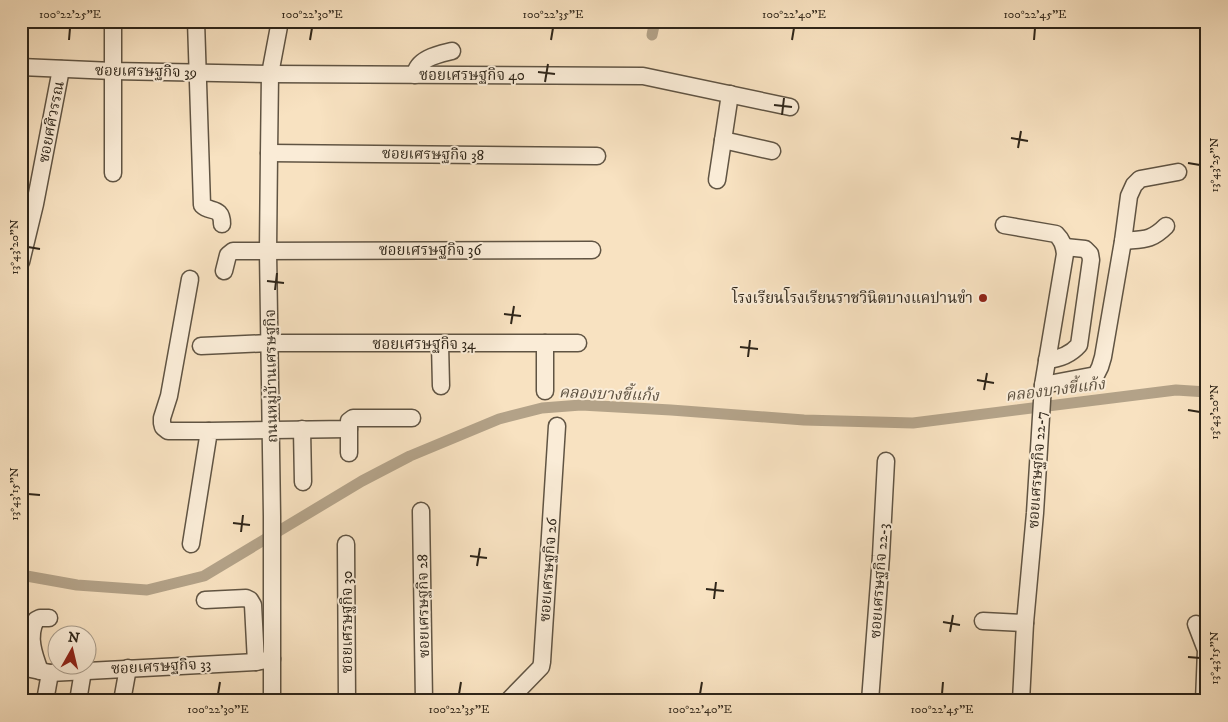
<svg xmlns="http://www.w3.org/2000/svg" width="1228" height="722" font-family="'IM FELL DW Pica','Noto Serif Thai',serif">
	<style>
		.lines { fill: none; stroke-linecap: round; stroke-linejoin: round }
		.canal { stroke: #b3a288; stroke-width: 11 }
		.minor-casing { stroke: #605443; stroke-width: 19 }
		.minor { stroke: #faecd7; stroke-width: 16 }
		.ticks { fill: none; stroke: #2e2519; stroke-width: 2 }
		.poi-dot { fill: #8f2418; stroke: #faecd7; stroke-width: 2 }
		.labels { text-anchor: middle; stroke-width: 4; stroke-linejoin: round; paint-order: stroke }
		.street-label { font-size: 15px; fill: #2e2519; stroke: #faecd7 }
		.poi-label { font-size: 15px; fill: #2e2519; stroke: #faecd7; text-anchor: end }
		.water-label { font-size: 16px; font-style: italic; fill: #5d5140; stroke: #faecd7 }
		.neatline { fill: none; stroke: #2e2519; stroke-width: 2 }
		.ticks-label { font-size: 12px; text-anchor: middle; fill: #2e2519 }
	</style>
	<rect width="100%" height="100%" fill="#f8e2c1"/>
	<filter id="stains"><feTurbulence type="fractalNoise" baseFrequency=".004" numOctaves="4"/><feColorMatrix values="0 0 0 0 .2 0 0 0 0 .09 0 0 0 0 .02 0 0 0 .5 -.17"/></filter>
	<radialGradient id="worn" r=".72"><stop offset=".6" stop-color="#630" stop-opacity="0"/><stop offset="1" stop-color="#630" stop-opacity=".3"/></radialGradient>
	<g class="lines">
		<g class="canal">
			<polyline points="652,35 655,21"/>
			<polyline points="21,575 77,585 147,590 204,576 362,481 410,456 499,419 542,408 581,405 671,410 804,420 913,423 1176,390 1207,392"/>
		</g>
		<defs>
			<g id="minor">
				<polyline points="113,21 113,173"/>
				<path d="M196,21L202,205C210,213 222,206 222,224"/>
				<polyline points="21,67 113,71 270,74 643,76 790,107"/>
				<path d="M415,75C417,58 440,54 452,51"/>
				<polyline points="723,140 772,151"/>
				<polyline points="269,153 597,156"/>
				<polyline points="717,180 730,94"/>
				<path d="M1004,225L1056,234C1062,240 1064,245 1065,254L1043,385"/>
				<path d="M1123,241C1144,239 1151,241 1166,226"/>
				<polyline points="21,262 35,204 61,69"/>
				<polyline points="224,271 228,255 233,251 592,250"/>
				<polyline points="190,279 169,396 162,418 162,423 163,427 168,431 209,431"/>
				<polyline points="440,344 441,386"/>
				<polyline points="201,346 270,343 578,343"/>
				<path d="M1047,360C1059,359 1071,354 1079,345L1091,260L1090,254L1085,249L1065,247"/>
				<polyline points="545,391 545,343"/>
				<polyline points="302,429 303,482"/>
				<polyline points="349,429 349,453"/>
				<polyline points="421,511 424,701"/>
				<polyline points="191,544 209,431 349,429 349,421 353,418 412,418"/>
				<polyline points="346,544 347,701"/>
				<polyline points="205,600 246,598 250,600 253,605 256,662"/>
				<polyline points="983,621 1025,623"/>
				<polyline points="1196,624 1206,650 1204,701"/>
				<polyline points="21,667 50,673 256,662 272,659"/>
				<path d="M40,671C34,655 27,636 36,620L40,618H49"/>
				<polyline points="45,701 50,673"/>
				<polyline points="78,701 83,671"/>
				<polyline points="122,701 128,668"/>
				<polyline points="272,701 272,516 268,251 269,153 270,74 280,21"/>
				<polyline points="508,701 541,667 542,662 557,426"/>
				<polyline points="870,701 881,556 886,461"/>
				<polyline points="1021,701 1025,623 1035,513 1043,385 1096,375 1100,367 1103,357 1123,241 1129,196 1134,185 1140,179 1178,172"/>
			</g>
		</defs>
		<use href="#minor" class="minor-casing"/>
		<use href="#minor" class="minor"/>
	</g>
	<path class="ticks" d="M69,40L70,28M310,40L312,28M551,40L553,28M792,40L794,28M1034,40L1035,28M538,72L555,74M545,82L548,64M774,105L792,107M782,115L784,98M1011,138L1028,141M1018,148L1021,131M1188,163L1200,165M28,247L40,249M267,281L284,283M275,290L277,273M504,314L521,316M511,324L514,306M740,347L758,349M748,357L750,340M977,380L994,383M984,390L987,373M1188,410L1200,412M28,494L40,495M233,523L250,525M241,532L243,515M470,556L487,558M477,566L480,548M706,589L724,591M714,599L716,582M943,622L960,625M950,632L953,615M1188,657L1200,658M218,694L220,682M459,694L461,682M700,694L702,682M942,694L943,682"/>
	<circle class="poi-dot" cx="983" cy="298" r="5"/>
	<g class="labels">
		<g class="street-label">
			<text transform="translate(146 71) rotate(1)" y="5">ซอยเศรษฐกิจ 39</text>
			<text x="472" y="80">ซอยเศรษฐกิจ 40</text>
			<text transform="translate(51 122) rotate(-79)" y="5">ซอยศศิวรรณ</text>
			<text transform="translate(433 154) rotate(1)" y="5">ซอยเศรษฐกิจ 38</text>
			<text x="430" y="255">ซอยเศรษฐกิจ 36</text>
			<text x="424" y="349">ซอยเศรษฐกิจ 34</text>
			<text transform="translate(271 376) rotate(-91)" y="5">ถนนหมู่บ้านเศรษฐกิจ</text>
			<text transform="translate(1037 470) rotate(-86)" y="5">ซอยเศรษฐกิจ 22-7</text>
			<text transform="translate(548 570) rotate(-86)" y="5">ซอยเศรษฐกิจ 26</text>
			<text transform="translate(879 581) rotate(-86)" y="5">ซอยเศรษฐกิจ 22-3</text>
			<text transform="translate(423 606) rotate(-91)" y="5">ซอยเศรษฐกิจ 28</text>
			<text transform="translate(347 622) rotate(-90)" y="5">ซอยเศรษฐกิจ 30</text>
			<text transform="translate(161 666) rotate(-3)" y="5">ซอยเศรษฐกิจ 33</text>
		</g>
		<g class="poi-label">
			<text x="973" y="303">โรงเรียนโรงเรียนราชวินิตบางแคปานขำ</text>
		</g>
		<g class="water-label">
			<text transform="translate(1055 389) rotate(-7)" y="6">คลองบางขี้แก้ง</text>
			<text transform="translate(609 393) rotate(2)" y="6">คลองบางขี้แก้ง</text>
		</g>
	</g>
	<rect width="1228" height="722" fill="none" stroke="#f8e2c1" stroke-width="55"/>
	<g transform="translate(72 650) rotate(8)"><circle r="24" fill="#faecd7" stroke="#a89c8b"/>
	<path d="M0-4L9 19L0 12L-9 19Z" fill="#8f2418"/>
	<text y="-8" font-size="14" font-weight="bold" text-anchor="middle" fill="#2e2519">N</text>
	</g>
	<rect x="28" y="28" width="1172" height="666" class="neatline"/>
	<g class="ticks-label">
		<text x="70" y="18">100°22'25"E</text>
		<text x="312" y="18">100°22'30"E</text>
		<text x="553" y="18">100°22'35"E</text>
		<text x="794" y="18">100°22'40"E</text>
		<text x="1035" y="18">100°22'45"E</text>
		<text transform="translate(1214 165) rotate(-90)" y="4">13°43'25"N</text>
		<text transform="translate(14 247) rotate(-90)" y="4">13°43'20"N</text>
		<text transform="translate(1214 412) rotate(-90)" y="4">13°43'20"N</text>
		<text transform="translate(14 494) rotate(-90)" y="4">13°43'15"N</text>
		<text transform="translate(1214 658) rotate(-90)" y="4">13°43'15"N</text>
		<text x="218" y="713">100°22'30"E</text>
		<text x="459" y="713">100°22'35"E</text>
		<text x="700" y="713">100°22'40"E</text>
		<text x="942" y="713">100°22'45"E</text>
	</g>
	<rect width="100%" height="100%" filter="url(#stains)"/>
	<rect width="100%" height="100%" fill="url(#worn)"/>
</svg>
